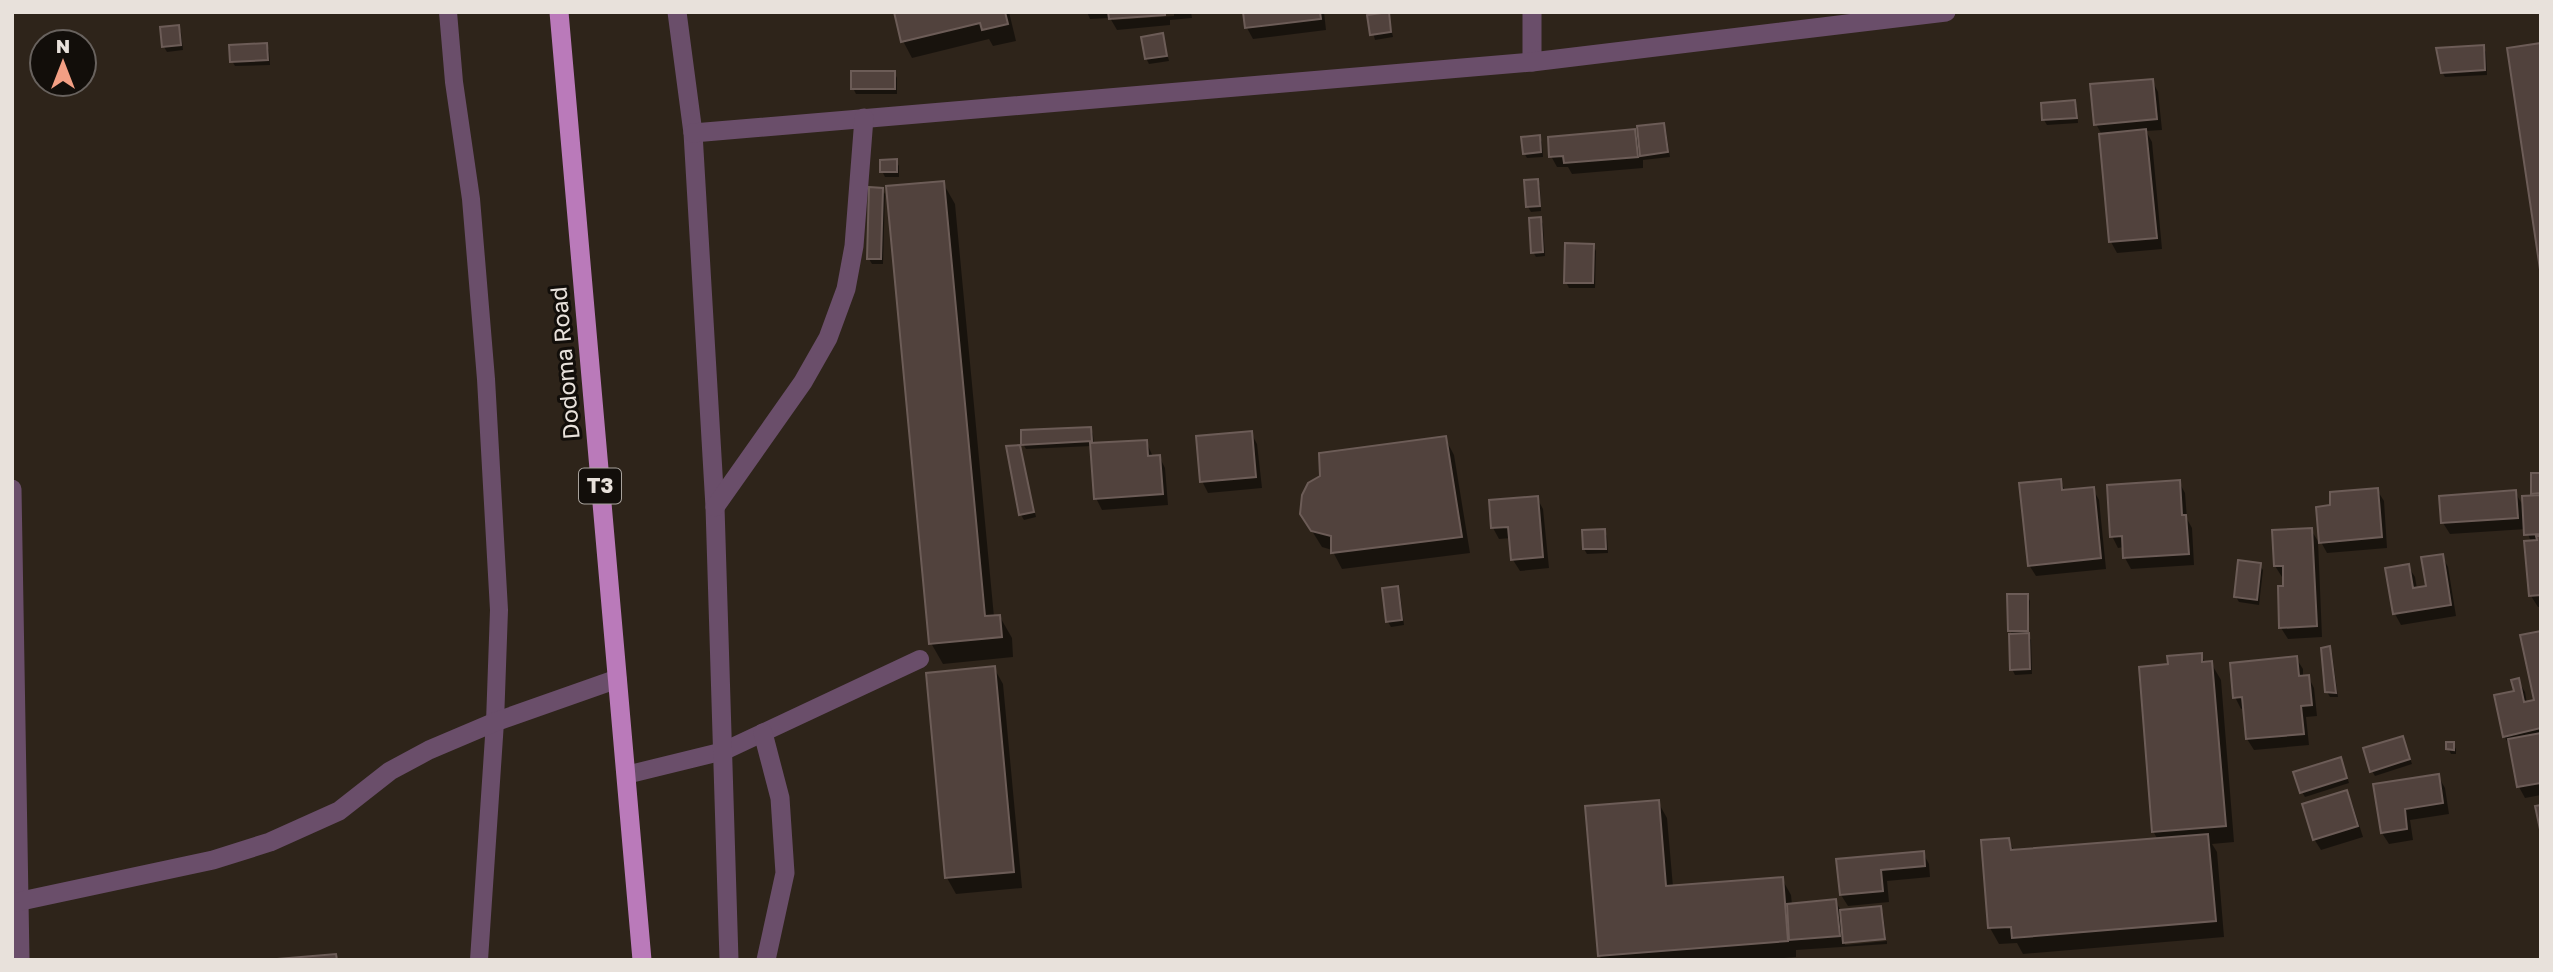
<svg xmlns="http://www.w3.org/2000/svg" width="2553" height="972" font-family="'Golos Text',sans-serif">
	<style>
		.shadow { fill: #0007 }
		.building { fill: #51423d; stroke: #6c5c57; stroke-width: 2 }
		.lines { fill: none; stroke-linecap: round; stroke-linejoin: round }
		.service { stroke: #6a4e6a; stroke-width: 18 }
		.minor { stroke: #6a4e6a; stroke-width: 19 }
		.trunk { stroke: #ba7aba; stroke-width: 19 }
		.labels { text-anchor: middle; stroke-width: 6; stroke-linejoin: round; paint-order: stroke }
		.shield { fill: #120e0a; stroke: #a8a29c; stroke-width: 2 }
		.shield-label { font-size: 21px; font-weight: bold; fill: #e8e1db }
		.street-label { font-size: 23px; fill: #e8e1db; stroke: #120e0a }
	</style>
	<rect width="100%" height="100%" fill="#2e241a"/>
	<g class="shadow">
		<polygon points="896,12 1009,12 1016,41 993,46 989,39 912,58 903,41"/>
		<polygon points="1087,12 1172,12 1113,17 1113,20 1174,16 1174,12 1191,12 1192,18 1170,20 1170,25 1117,30 1110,18 1090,19"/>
		<polygon points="1245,12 1324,12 1326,30 1253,39 1247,28"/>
		<polygon points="1388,14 1393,37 1375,40 1369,17"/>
		<polygon points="178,27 181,32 183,50 167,52 164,47"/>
		<polygon points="1162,35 1169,61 1149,64 1146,58"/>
		<polygon points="266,45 269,50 270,65 235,66 232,61"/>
		<polygon points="2483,47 2486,52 2487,75 2445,77 2442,72"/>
		<polygon points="894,72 897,78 897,94 856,94 853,88"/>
		<polygon points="2152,80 2158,92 2162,130 2146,131 2152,142 2162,249 2117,253 2111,242 2102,135 2096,124"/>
		<polygon points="2074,102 2077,107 2078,123 2047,125 2044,120"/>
		<polygon points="1663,125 1666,130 1670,157 1643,160 1643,168 1572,174 1568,167 1557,167 1551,156 1634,131 1640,141"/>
		<polygon points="1539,137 1542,142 1543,157 1527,158 1524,153"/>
		<polygon points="896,161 899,166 899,177 885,177 882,171"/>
		<polygon points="1537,181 1540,186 1541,211 1531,212 1528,207"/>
		<polygon points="943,183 955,204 994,617 1000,617 1012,638 1013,657 943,664 931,643"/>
		<polygon points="882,189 885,194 883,264 872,264 869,259"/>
		<polygon points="1540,219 1543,224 1545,256 1536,257 1533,252"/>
		<polygon points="1593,245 1596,251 1595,288 1569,288 1566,282"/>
		<polygon points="1090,429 1093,434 1094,445 1146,441 1153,457 1159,456 1165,468 1168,505 1102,510 1096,498 1092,446 1026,449 1023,444"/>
		<polygon points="1251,433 1257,444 1262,488 1208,493 1202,481"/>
		<polygon points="1445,438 1454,455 1470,553 1342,569 1332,550 1322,547 1312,531"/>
		<polygon points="1019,447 1036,517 1024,520 1021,515 1008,448"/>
		<polygon points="2541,475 2541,607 2538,607 2531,596 2531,542 2526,529 2450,534 2443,523 2515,492 2525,509 2535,497 2533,493"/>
		<polygon points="2060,481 2066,492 2093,489 2099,500 2106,569 2036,576 2029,565"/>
		<polygon points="2179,482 2185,493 2187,519 2192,528 2194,565 2131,569 2125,558 2124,547 2118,548 2112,536"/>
		<polygon points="2377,490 2384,501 2387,548 2327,553 2321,542 2332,507"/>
		<polygon points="1537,498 1543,509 1549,568 1520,571 1513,560 1511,538 1499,539 1493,528"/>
		<polygon points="2311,530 2318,541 2322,637 2288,639 2281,628 2285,577 2282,577 2275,566"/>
		<polygon points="1604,531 1607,536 1608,553 1587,554 1584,549"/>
		<polygon points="2442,556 2448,567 2456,616 2401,625 2395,614 2387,570 2408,566 2415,577 2417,589 2428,587"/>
		<polygon points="2259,565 2263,570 2259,605 2239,602 2236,597"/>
		<polygon points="1397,588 1400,593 1404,625 1391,627 1388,622"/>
		<polygon points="2027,595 2030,601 2028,636 2031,640 2032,674 2015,675 2012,669 2013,636 2010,630"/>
		<polygon points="2541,633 2541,795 2525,798 2519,787 2511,748 2504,736 2518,680 2525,692 2527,703 2536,701"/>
		<polygon points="2329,648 2332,653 2338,697 2330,697 2327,692"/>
		<polygon points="2201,655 2206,664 2211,663 2221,680 2234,842 2212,844 2217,852 2224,937 2023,954 2017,943 1999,944 1990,928 1983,842 2008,840 2015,852 2158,840 2153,831 2170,666"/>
		<polygon points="2296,658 2303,669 2303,677 2308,676 2314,688 2317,716 2306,717 2309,745 2254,750 2247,739 2244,708 2241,709 2235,697"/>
		<polygon points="994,668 1003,684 1022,888 956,894 947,878"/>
		<polygon points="2405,743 2412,764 2375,776 2372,771"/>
		<polygon points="2453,744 2456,749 2456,754 2451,754 2448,748"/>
		<polygon points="2343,764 2349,783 2305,797 2302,792"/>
		<polygon points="2438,776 2445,788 2449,814 2410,820 2413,840 2389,844 2382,833 2375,786"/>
		<polygon points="2346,792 2352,803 2363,837 2321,850 2314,839"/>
		<polygon points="1658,802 1667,818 1673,887 1782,879 1791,895 1792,905 1835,901 1842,912 1880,907 1883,913 1886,937 1845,942 1845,945 1887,941 1887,944 1796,950 1796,957 1762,960 1602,960 1599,955"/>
		<polygon points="1923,853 1929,864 1930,877 1887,881 1889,902 1848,906 1841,895 1838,860"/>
	</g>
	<g class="building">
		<polygon points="894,12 1005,12 1008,24 982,30 980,23 901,42"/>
		<polygon points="1108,12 1165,12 1165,15 1109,19"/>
		<polygon points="1243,12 1320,12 1321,19 1245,28"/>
		<polygon points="1389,12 1391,32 1370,35 1367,15"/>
		<polygon points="179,25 181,45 162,47 160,27"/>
		<polygon points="1163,33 1167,56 1145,59 1141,37"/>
		<polygon points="267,43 268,60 230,62 229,45"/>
		<polygon points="2541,43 2541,276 2507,48"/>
		<polygon points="2484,45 2485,70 2441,73 2436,48"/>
		<rect x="851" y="71" width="44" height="18"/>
		<polygon points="2153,79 2157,119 2094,125 2090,84"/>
		<polygon points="2075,100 2077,118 2042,120 2041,103"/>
		<polygon points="1664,123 1668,152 1640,156 1637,126"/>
		<polygon points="1635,129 1638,157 1564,163 1563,156 1549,157 1548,137"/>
		<polygon points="2146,129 2157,238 2109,242 2099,134"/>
		<polygon points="1540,135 1541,152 1523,154 1521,137"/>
		<polygon points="897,159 897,172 880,172 880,160"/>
		<polygon points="1538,179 1540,206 1526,207 1524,180"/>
		<polygon points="944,181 985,616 1000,615 1002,637 929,644 886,186"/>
		<polygon points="869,187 883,188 881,259 867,259"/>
		<polygon points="1541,217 1543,252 1531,253 1529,218"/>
		<polygon points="1565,243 1594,244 1593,283 1564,283"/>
		<polygon points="1091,427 1092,441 1021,445 1021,430"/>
		<polygon points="1252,431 1256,477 1200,482 1196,436"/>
		<polygon points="1446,436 1462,537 1331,553 1331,536 1311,531 1300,514 1302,495 1308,483 1320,476 1319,453"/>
		<polygon points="1147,440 1148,456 1160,455 1163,494 1094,499 1090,443"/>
		<polygon points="1020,445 1034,512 1019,515 1006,446"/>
		<polygon points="2531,473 2541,473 2541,493 2531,494"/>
		<polygon points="2061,479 2062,490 2094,487 2101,558 2028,566 2019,483"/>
		<polygon points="2180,480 2182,515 2186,515 2189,554 2123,558 2122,536 2110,537 2107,485"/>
		<polygon points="2378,488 2382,537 2319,543 2316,507 2330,505 2330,492"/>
		<polygon points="2516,490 2518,518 2441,523 2439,496"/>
		<polygon points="2541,495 2541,534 2524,535 2522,496"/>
		<polygon points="1538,496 1543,557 1511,560 1508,527 1491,528 1489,500"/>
		<polygon points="2312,528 2317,626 2279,628 2278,586 2283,586 2283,566 2274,566 2272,530"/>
		<polygon points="1605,529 1606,549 1583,549 1582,530"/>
		<polygon points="2536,536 2541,536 2541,595 2529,596 2524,541 2537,540"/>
		<polygon points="2443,554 2451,605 2393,614 2385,568 2409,564 2413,588 2426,586 2421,557"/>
		<polygon points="2238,560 2261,563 2257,600 2234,597"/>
		<polygon points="1398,586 1402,620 1386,622 1382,588"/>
		<polygon points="2007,594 2028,594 2028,631 2008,631"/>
		<polygon points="2541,631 2541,728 2503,737 2494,695 2514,691 2511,680 2519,678 2524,702 2534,700 2520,635"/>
		<polygon points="2029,633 2030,669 2010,670 2009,634"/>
		<polygon points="2330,646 2336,693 2325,692 2321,648"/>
		<polygon points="2202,653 2202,662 2212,661 2226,826 2152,832 2139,667 2168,664 2167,656"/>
		<polygon points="2297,656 2299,676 2309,675 2312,705 2301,706 2304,734 2246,739 2242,697 2233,698 2230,663"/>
		<polygon points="995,666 1014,872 945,878 926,673"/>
		<polygon points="2541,733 2541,783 2517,787 2508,739"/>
		<polygon points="2403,736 2410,759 2370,772 2363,748"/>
		<polygon points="2446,742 2454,742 2454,750 2446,749"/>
		<polygon points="2341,757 2347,778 2300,793 2293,772"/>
		<polygon points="2439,774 2443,803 2405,809 2407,829 2381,833 2373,784"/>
		<polygon points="2347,790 2358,826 2313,840 2302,804"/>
		<polygon points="1659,800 1666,886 1783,877 1788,941 1598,956 1585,806"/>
		<polygon points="2541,805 2541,834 2535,806"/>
		<polygon points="2208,834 2216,921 2012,938 2011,927 1988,928 1981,840 2009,838 2011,850"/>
		<polygon points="1924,851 1925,866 1881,870 1883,891 1840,895 1836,859"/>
		<polygon points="1836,899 1840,936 1789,940 1787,904"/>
		<polygon points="1881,906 1885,939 1843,943 1840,910"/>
		<polygon points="336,954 337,960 265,960"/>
	</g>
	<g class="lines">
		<g class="service">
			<polyline points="448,12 454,82 471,199 486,379 499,610 495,722 479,960"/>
			<polyline points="626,775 724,751 920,659"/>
		</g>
		<g class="minor">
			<polyline points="677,12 693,133 715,507 729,960"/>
			<polyline points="1532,12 1532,62"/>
			<polyline points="693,133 1532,62 1946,12"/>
			<polyline points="12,489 20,960"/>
			<polyline points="715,507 803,382 828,338 846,289 854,246 864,118"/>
			<polyline points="763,733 780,798 785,873 766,960"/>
			<polyline points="12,903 213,860 270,842 339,811 390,771 429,750 495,722 617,679"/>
		</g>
		<polyline class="trunk" points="559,12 642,960"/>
	</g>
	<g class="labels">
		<rect class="shield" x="579" y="468.5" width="42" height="35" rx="5"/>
		<g class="shield-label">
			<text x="600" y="493">T3</text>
		</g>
		<g class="street-label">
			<text transform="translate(565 363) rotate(-95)" y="8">Dodoma Road</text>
		</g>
	</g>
	<rect width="2553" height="972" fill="none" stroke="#e8e1db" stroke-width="28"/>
	<g transform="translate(63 63)"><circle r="33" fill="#120e0a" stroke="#68625e" stroke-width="2"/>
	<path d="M0-5L12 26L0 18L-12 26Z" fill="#f39f84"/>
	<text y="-10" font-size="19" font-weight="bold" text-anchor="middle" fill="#e8e1db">N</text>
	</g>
</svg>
